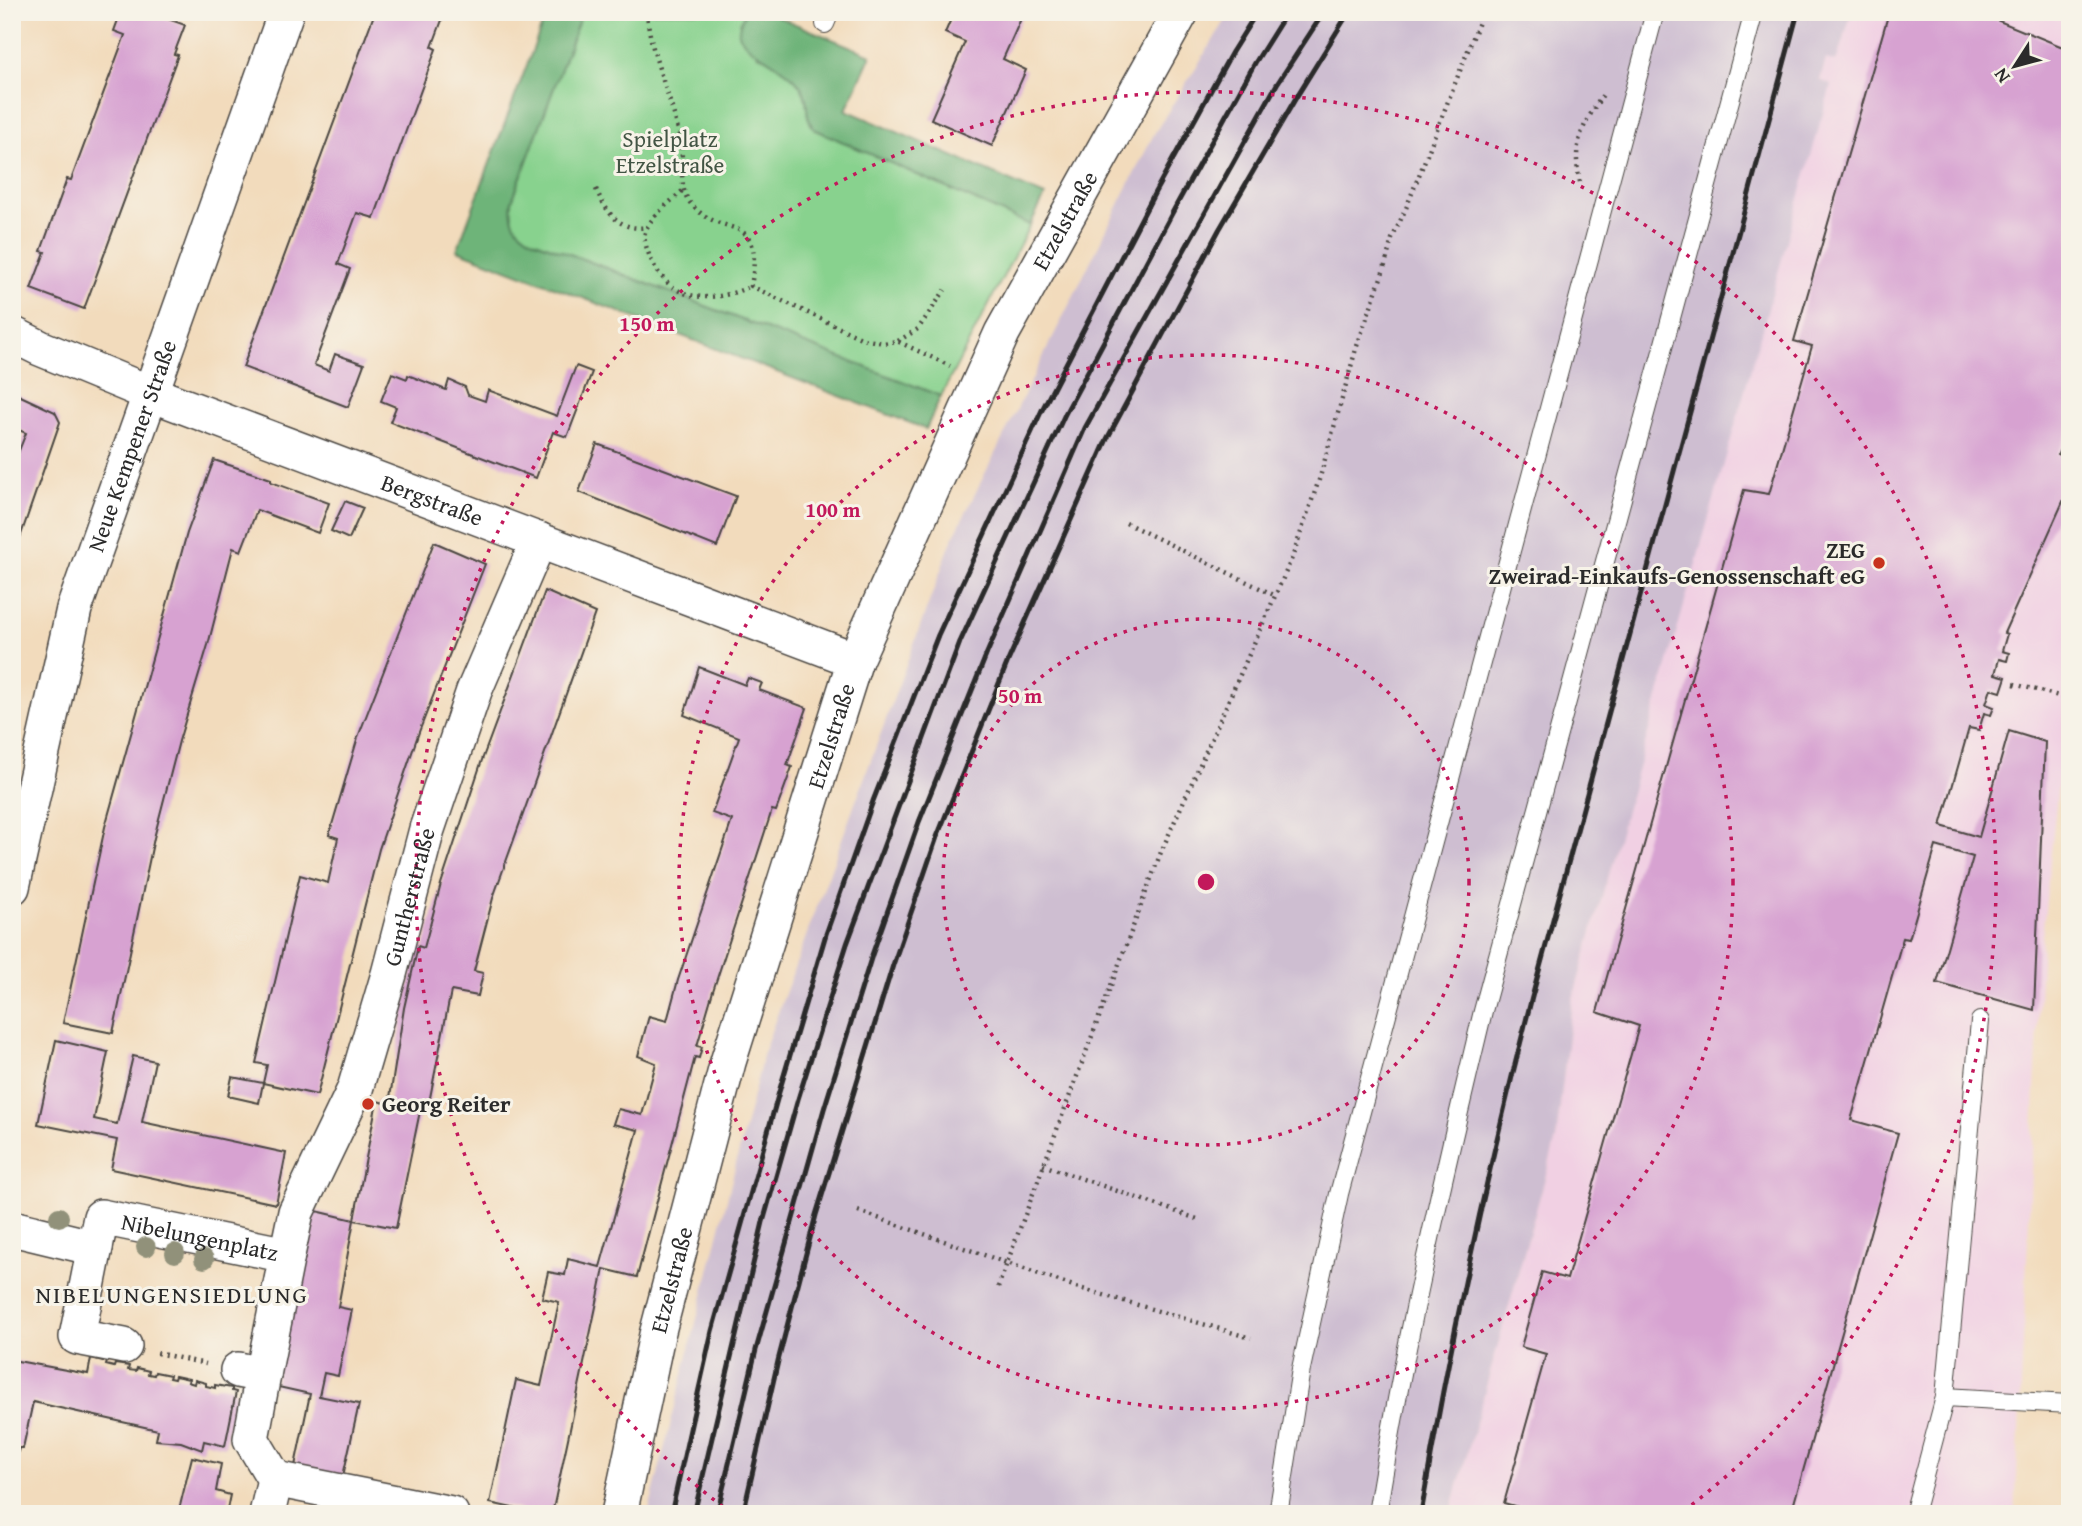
<svg xmlns="http://www.w3.org/2000/svg" width="2082" height="1526" font-family="'Gentium Book Plus',serif">
	<style>
		.built { fill: #f1d0e3 }
		.industrial { fill: #cebed1 }
		.green { fill: #88d28e; stroke: #5a7e5c; stroke-width: 2 }
		.forest { fill: #6eb479; stroke: #4c7052; stroke-width: 2 }
		.building { fill: #d7a2d1 }
		.lines { fill: none; stroke-linecap: round; stroke-linejoin: round }
		.service-casing { stroke: #494541; stroke-width: 20 }
		.minor-casing { stroke: #494541; stroke-width: 38 }
		.path { stroke: #494541; stroke-width: 4.5; stroke-dasharray: 2 5; stroke-linecap: butt }
		.service { stroke: #fff; stroke-width: 18 }
		.minor { stroke: #fff; stroke-width: 35 }
		.rail { stroke: #2b2b2b; stroke-width: 5 }
		.tree { fill: #91917a }
		.ring { fill: none; stroke: #c2185b; stroke-width: 3.5; stroke-dasharray: 3.5 7 }
		.poi-dot { fill: #c8321e; stroke: #f7f3e8; stroke-width: 2.5 }
		.labels { text-anchor: middle; stroke-width: 6; stroke-linejoin: round; paint-order: stroke }
		.park-label { font-size: 23px; fill: #425544; stroke: #f7f3e8 }
		.street-label { font-size: 23px; fill: #2b2b2b; stroke: #f7f3e8 }
		.poi-label { font-size: 23px; font-weight: bold; fill: #2b2b2b; stroke: #f7f3e8; text-anchor: end }
		.neighbourhood-label { font-size: 24px; letter-spacing: 2px; fill: #2b2b2b; stroke: #f7f3e8 }
		.centre { fill: #c2185b; stroke: #f7f3e8; stroke-width: 3.5 }
		.ring-label { font-size: 21px; text-anchor: middle; font-weight: bold; fill: #c2185b; stroke: #f7f3e8; stroke-width: 6; stroke-linejoin: round; paint-order: stroke }
	</style>
	<rect width="100%" height="100%" fill="#f7f3e8"/>
	<filter id="ink" filterUnits="userSpaceOnUse"><feTurbulence type="fractalNoise" baseFrequency=".0143" numOctaves="2"/><feDisplacementMap in="SourceGraphic" scale="14" xChannelSelector="R" yChannelSelector="G"/><feConvolveMatrix kernelMatrix="1 2 1 2 8 2 1 2 1" color-interpolation-filters="sRGB"/></filter>
	<filter id="wash" filterUnits="userSpaceOnUse"><feTurbulence type="fractalNoise" baseFrequency=".00686" numOctaves="4" result="noise"/><feDisplacementMap in="SourceGraphic" scale="28" xChannelSelector="R" yChannelSelector="G"/><feGaussianBlur stdDeviation="1.57" result="paint"/><feColorMatrix in="noise" values="0 0 0 0 0 0 0 0 0 0 0 0 0 0 0 0 0 1.4 0 .05"/><feComposite in="paint" operator="in"/></filter>
	<g filter="url(#wash)">
		<rect width="100%" height="100%" fill="#f2dbbc"/>
		<polygon class="built" points="1852,12 2070,12 2070,671 2042,938 2015,1514 1450,1514 1556,1139 1572,1002 1830,85 1820,80 1826,58 1836,61"/>
		<polygon class="industrial" points="1231,12 1852,12 1836,62 1826,59 1820,80 1831,85 1572,1002 1556,1139 1450,1514 648,1514 765,1048 952,540 1154,134"/>
		<path class="green" d="M582,12H745L740,23L758,55C775,60 797,76 804,93C810,108 803,111 814,129L1030,225L941,396L533,240C515,230 509,221 512,201Z"/>
		<g class="forest">
			<path d="M547,12H582L512,201C509,221 516,230 533,240L941,396L926,429L457,250Z"/>
			<path d="M745,12H779L778,17L871,55L846,110L1045,196L1030,225L814,129C803,112 810,107 804,92C792,65 743,53 739,33C738,26 742,19 745,12Z"/>
		</g>
		<g id="blocks">
			<g class="building">
				<polygon points="121,12 149,12 185,25 174,54 178,55 84,309 31,289 45,252 41,251 67,179 71,180 125,35 114,31"/>
				<polygon points="375,12 445,12 432,47 436,49 374,218 357,213 338,264 350,269 314,365 329,371 335,354 364,364 348,407 243,367"/>
				<polygon points="954,12 1024,12 1003,59 1026,70 992,146 931,119 965,42 945,33"/>
				<polygon points="1889,12 1977,12 2070,50 2070,427 2058,454 2070,459 2070,486 2004,633 2007,634 2002,651 2009,653 2007,661 1999,659 1995,674 2006,677 2001,692 1991,689 1986,704 1994,707 1991,715 1984,713 1979,730 1969,728 1941,826 1979,837 2009,731 2045,742 2034,1010 1937,983 1973,857 1936,846 1909,939 1903,938 1851,1120 1898,1133 1791,1514 1543,1514 1504,1503 1546,1354 1521,1347 1542,1272 1567,1279 1639,1026 1597,1012 1744,490 1769,494 1812,346 1794,341"/>
				<polygon points="576,366 592,372 567,437 553,432 536,478 390,422 396,407 381,401 392,373 407,379 408,375 446,390 449,380 465,387 468,395 485,401 488,390 557,416"/>
				<polygon points="12,392 55,412 60,422 13,558 12,468 26,433 12,427"/>
				<polygon points="597,444 736,496 717,547 579,492"/>
				<polygon points="214,460 271,479 271,482 329,503 318,533 257,510 241,551 233,548 208,645 179,741 154,838 113,1033 63,1023 105,827 187,533"/>
				<polygon points="345,501 363,508 349,539 331,531"/>
				<polygon points="434,542 485,564 419,732 379,849 317,1095 263,1083 267,1065 256,1063 300,875 328,883 338,838 329,835 358,737"/>
				<polygon points="545,591 595,613 493,898 474,971 483,973 478,996 451,991 427,1113 420,1111 396,1228 354,1220 338,1307 352,1310 338,1376 324,1373 319,1396 359,1404 343,1476 295,1466 310,1394 274,1386 312,1210 354,1220 377,1101 389,1104 404,1008 418,946 424,948 441,884 482,760"/>
				<polygon points="699,667 745,685 748,678 762,683 759,690 807,708 787,765 792,767 776,811 772,810 713,991 697,1046 702,1047 699,1058 695,1057 637,1277 604,1269 552,1514 539,1514 490,1503 516,1380 541,1386 559,1302 542,1298 548,1272 565,1275 568,1259 600,1267 638,1130 613,1124 618,1109 642,1115 656,1063 638,1056 649,1016 667,1021 678,980 732,820 712,813 739,737 684,715"/>
				<polygon points="56,1040 108,1052 94,1119 117,1124 133,1056 155,1061 142,1122 286,1153 276,1204 111,1169 117,1140 38,1124"/>
				<polygon points="232,1077 263,1083 259,1103 228,1096"/>
				<polygon points="91,1358 107,1362 106,1365 114,1367 115,1364 129,1366 128,1370 136,1371 137,1368 149,1371 148,1374 154,1375 155,1372 170,1375 169,1378 174,1379 175,1376 189,1379 188,1382 194,1384 195,1380 206,1383 206,1386 215,1388 215,1385 232,1388 232,1391 236,1392 225,1446 204,1441 202,1450 181,1442 156,1440 158,1430 33,1402 23,1448 19,1448 12,1472 12,1360 88,1374"/>
				<polygon points="192,1457 221,1464 216,1491 230,1495 226,1514 178,1514"/>
			</g>
		</g>
	</g>
	<g filter="url(#ink)">
		<use href="#blocks" fill-opacity="0" stroke="#494541" stroke-width="2"/>
		<g class="lines">
			<defs>
				<g id="service">
					<polyline points="825,24 830,12"/>
					<polyline points="1945,1397 1980,1021"/>
					<polyline points="1278,1514 1301,1369 1339,1194 1655,12"/>
					<path d="M1377,1514C1404,1344 1443,1177 1483,1011L1754,12"/>
					<polyline points="1914,1514 1945,1397 2070,1404"/>
				</g>
				<g id="minor">
					<path id="s1" d="M12,334L40,348L149,393L855,660"/>
					<path id="s2" d="M12,887L74,609L286,12"/>
					<polyline points="12,1228 95,1248"/>
					<path id="s3" d="M287,1255L296,1212L355,1089L389,974L427,829L474,691L539,540"/>
					<path id="s4" d="M124,1346L77,1337L101,1217L287,1255L263,1375L238,1370"/>
					<polyline points="263,1375 251,1439 275,1479 267,1514"/>
					<polyline points="275,1479 451,1514"/>
					<path id="s5" d="M619,1514L657,1335L728,1062L855,660L1002,333L1181,12"/>
				</g>
			</defs>
			<use href="#service" class="service-casing"/>
			<use href="#minor" class="minor-casing"/>
			<g class="path">
				<path d="M647,12C650,60 675,101 681,147C684,166 678,189 691,204C725,242 765,208 751,286L863,339L883,343L897,341L950,366"/>
				<path d="M1580,182C1571,143 1583,125 1604,93"/>
				<path d="M596,189C606,212 620,232 647,227"/>
				<path d="M682,191C672,201 655,213 648,226C642,234 645,243 648,252C666,301 707,306 751,286"/>
				<polyline points="898,341 918,329 945,290"/>
				<polyline points="1126,523 1276,596"/>
				<polyline points="2014,684 2070,699"/>
				<polyline points="1043,1165 1200,1220"/>
				<polyline points="858,1211 1076,1287 1251,1338"/>
				<polyline points="998,1287 1161,852 1292,558 1320,477 1356,349 1384,269 1392,239 1407,206 1483,12"/>
				<polyline points="157,1353 206,1364"/>
			</g>
			<use href="#service" class="service"/>
			<use href="#minor" class="minor"/>
			<g class="rail">
				<polyline points="671,1514 712,1331 779,1092 826,934 873,801 938,635 1042,410 1155,192 1232,52 1257,12"/>
				<polyline points="694,1514 763,1222 798,1099 847,944 960,642 1065,414 1177,204 1255,63 1287,12"/>
				<polyline points="717,1514 756,1350 824,1109 872,955 919,822 987,653 1085,428 1277,84 1324,12"/>
				<polyline points="743,1514 778,1361 816,1215 893,965 937,837 1008,661 1107,439 1219,230 1297,96 1349,12"/>
				<path d="M1421,1514C1450,1340 1488,1168 1532,997L1798,12"/>
			</g>
		</g>
		<g class="tree">
			<circle cx="59" cy="1217" r="10"/>
			<circle cx="146" cy="1247" r="10"/>
			<circle cx="175" cy="1253" r="10"/>
			<circle cx="204" cy="1259" r="10"/>
		</g>
	</g>
	<g class="ring">
		<circle cx="1206" cy="882" r="263"/>
		<circle cx="1206" cy="882" r="527"/>
		<path d="M731 1513A790 790 0 1 1 1681 1513"/>
	</g>
	<g class="poi-dot">
		<circle cx="1879" cy="563" r="7"/>
		<circle cx="368" cy="1104" r="7"/>
	</g>
	<g class="labels">
		<g class="park-label">
			<text x="670" y="147">Spielplatz<tspan x="670" dy="26">Etzelstraße</tspan></text>
		</g>
		<g class="street-label">
			<text dy="8" stroke="none"><textPath href="#s5" startOffset="1374">Etzelstraße</textPath></text>
			<text dy="8" stroke="none"><textPath href="#s2" startOffset="458">Neue Kempener Straße</textPath></text>
			<text dy="8" stroke="none"><textPath href="#s1" startOffset="452">Bergstraße</textPath></text>
			<text dy="8" stroke="none"><textPath href="#s5" startOffset="807">Etzelstraße</textPath></text>
			<text dy="8" stroke="none"><textPath href="#s3" startOffset="380">Guntherstraße</textPath></text>
			<text dy="8" stroke="none"><textPath href="#s4" startOffset="271">Nibelungenplatz</textPath></text>
			<text dy="8" stroke="none"><textPath href="#s5" startOffset="240">Etzelstraße</textPath></text>
		</g>
		<g class="poi-label">
			<text x="1865" y="558">ZEG<tspan x="1865" dy="26">Zweirad-Einkaufs-Genossenschaft eG</tspan></text>
			<text x="382" y="1112" text-anchor="start">Georg Reiter</text>
		</g>
		<g class="neighbourhood-label">
			<text x="172" y="1303">NIBELUNGENSIEDLUNG</text>
		</g>
	</g>
	<circle cx="1206" cy="882" r="10" class="centre"/>
	<g class="ring-label">
		<text x="647" y="331">150 m</text>
		<text x="833" y="517">100 m</text>
		<text x="1020" y="703">50 m</text>
	</g>
	<rect width="2082" height="1526" fill="none" stroke="#f7f3e8" stroke-width="42"/>
	<g transform="translate(2015 66) rotate(234)" stroke="#f7f3e8" stroke-width="5" paint-order="stroke">
	<path d="M0-5L12 26L0 18L-12 26Z" fill="#2b2b2b"/>
	<text y="-10" font-size="19" font-weight="bold" text-anchor="middle" fill="#2b2b2b">N</text>
	</g>
</svg>
